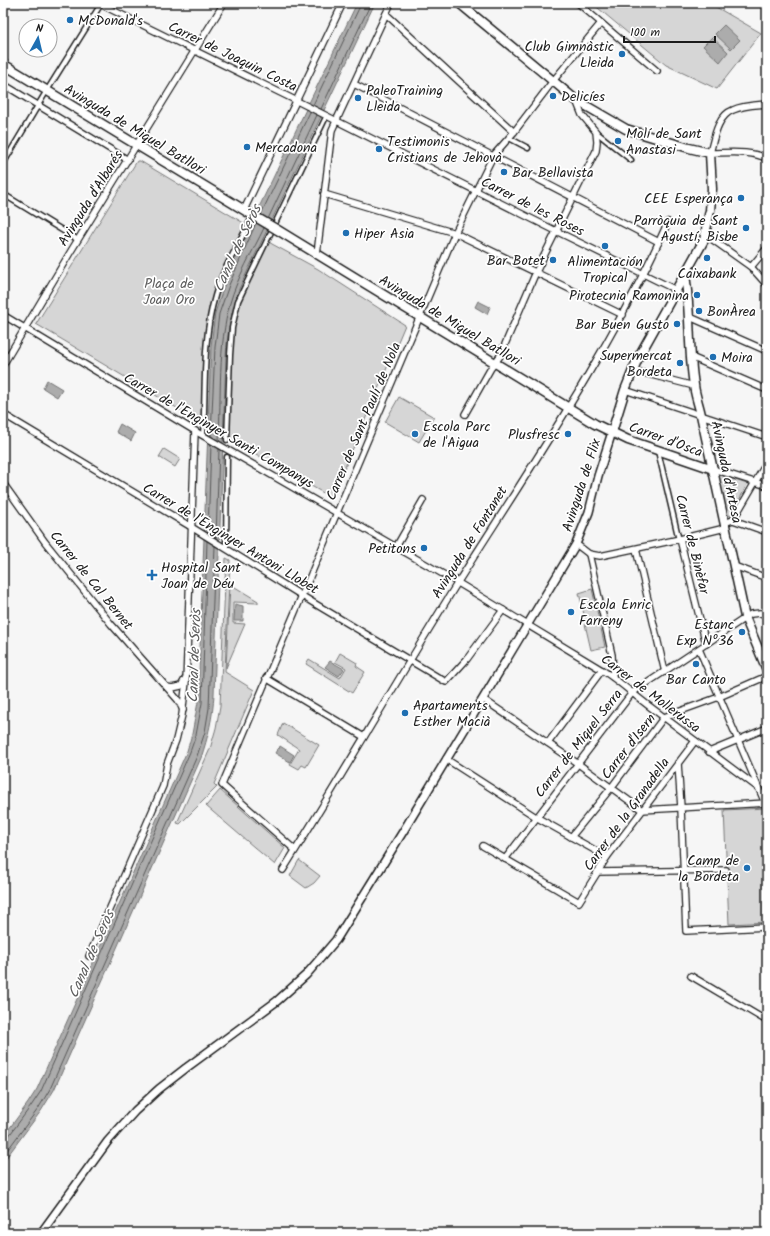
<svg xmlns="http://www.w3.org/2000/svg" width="770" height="1236" font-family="Kalam,sans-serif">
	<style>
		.green { fill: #d6d6d6; stroke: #797979 }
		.water { fill: #acacac; stroke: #727272 }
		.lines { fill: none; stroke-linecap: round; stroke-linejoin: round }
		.shore { stroke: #565656; stroke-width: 1 }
		.pedestrian-casing { stroke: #1c1c1c; stroke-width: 7 }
		.minor-casing { stroke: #1c1c1c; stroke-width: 8 }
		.tertiary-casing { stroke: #1c1c1c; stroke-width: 10 }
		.secondary-casing { stroke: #1c1c1c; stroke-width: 11 }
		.pedestrian { stroke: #fff; stroke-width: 4 }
		.minor { stroke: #fff; stroke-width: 5.5 }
		.tertiary { stroke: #fff; stroke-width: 7 }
		.secondary { stroke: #fff; stroke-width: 8 }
		.secondary-bridge-casing { stroke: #1c1c1c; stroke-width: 11; stroke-linecap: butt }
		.secondary-bridge { stroke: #fff; stroke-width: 8 }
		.poi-dot { fill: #1f6fb2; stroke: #fff; stroke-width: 1.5 }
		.labels { text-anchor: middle; stroke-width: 3.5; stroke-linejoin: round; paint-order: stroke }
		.poi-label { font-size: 14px; fill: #1c1c1c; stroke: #fff; text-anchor: start }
		.street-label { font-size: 14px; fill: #1c1c1c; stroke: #fff }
		.park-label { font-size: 14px; fill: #5d5d5d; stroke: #fff }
		.water-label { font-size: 15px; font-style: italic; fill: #5d5d5d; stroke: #fff }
	</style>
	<rect width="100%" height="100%" fill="#f6f6f6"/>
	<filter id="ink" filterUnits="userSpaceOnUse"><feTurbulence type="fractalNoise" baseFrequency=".025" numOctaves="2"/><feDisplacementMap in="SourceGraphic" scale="8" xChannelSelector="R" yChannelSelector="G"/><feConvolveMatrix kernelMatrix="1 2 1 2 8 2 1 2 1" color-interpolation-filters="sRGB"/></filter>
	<g filter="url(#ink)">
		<g class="green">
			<polygon points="592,3 709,3 761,33 717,89 666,65"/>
			<polygon points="137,161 140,161 242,222 272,244 318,269 405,325 332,498 197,420 36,324"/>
			<polygon points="399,397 434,417 419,442 385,422"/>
			<polygon points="164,449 180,459 175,467 159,457"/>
			<polygon points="721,475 747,484 733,513 729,516 726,515 718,477"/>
			<polygon points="226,558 230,560 225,672 254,690 214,784 217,787 180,824 177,823 210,749 216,728 220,706"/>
			<polygon points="230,584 258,601 258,603 233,602 233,623 245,624 226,668"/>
			<polygon points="592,589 599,620 586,623 579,593"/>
			<polygon points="599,620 605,647 591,650 585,624"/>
			<polygon points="340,653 357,663 356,666 365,672 352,693 306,664 309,659 340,678 346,668 335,662"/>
			<polygon points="283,723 319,745 306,767 302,765 299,769 290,764 299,749 278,735"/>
			<polygon points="220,790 285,848 275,865 206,806"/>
			<polygon points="767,808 767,922 729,924 724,810"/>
			<polygon points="299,860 320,876 314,883 306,888 290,876"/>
		</g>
		<g class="water">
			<path d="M357,3H375L239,289C232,311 227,333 226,356L214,694C213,717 208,737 201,758L54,1090L41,1111L3,1162V1137L28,1103L37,1089L187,751L192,734L198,702L211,347L215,313L225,283L250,226Z"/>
			<polygon points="724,25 740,40 731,49 715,34"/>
			<polygon points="712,37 728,52 720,62 703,46"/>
			<polygon points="478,301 490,307 487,314 475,307"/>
			<polygon points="47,380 62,389 57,397 43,388"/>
			<polygon points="120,424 135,433 131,441 116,432"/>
			<polygon points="235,604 243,606 243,621 234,621"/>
			<polygon points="330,661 344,669 339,676 325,667"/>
			<polygon points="280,746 294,755 290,762 275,753 278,748 279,749"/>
		</g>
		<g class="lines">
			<g class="shore">
				<polyline points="313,105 360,6 361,3"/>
				<polyline points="321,109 371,3"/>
				<polyline points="261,214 310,112"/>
				<polyline points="268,219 317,115"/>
				<polyline points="211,436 215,347 219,314 229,285 256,223"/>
				<path d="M219,441C221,396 218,346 230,303C237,278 253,251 264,228"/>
				<polyline points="208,533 211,444"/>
				<polyline points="216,538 219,449"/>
				<polyline points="3,1139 8,1137 31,1106 41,1091 190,752 196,735 202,703 207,541"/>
				<polyline points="3,1156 38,1109 50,1089 197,756 205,732 209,708 215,546"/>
			</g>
			<defs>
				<g id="pedestrian">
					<polyline points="596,132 631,160"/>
					<polyline points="509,138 528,148"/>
					<polyline points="3,164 43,97 101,4"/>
					<polyline points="3,194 75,238"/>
					<path d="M203,435C206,390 202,340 215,296C223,267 241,242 253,215"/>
					<polyline points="227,440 230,355 232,328 238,301 325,119"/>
					<polyline points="658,451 678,536 680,539"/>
					<polyline points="226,548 227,457"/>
				</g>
				<g id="minor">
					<polyline points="98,3 293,99 556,231 676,290"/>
					<polyline points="578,3 657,71"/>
					<polyline points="386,14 514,132"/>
					<polyline points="3,84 128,160"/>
					<polyline points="354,84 659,242"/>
					<path d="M767,104C756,105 743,105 733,110C717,116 714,139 710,153C727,153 753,150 767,159"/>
					<polyline points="324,194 455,233 623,315"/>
					<polyline points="244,210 343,3"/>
					<polyline points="706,235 751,267 767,285"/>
					<polyline points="317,254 332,130 391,3"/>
					<polyline points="751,267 767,248"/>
					<path d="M3,315L195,431L455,581L602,670C619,681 633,694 649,706C685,733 721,760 757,787"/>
					<polyline points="690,317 767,351"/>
					<polyline points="691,357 767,390"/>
					<polyline points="3,365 71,251 224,3"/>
					<polyline points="632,370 694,386"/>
					<polyline points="625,390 767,437"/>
					<polyline points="3,414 188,525 312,602 446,682 467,659 503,610"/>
					<polyline points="465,414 491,368 500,356 536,272 596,151 597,142 596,132 582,115 576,100"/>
					<polyline points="713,469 767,486"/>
					<polyline points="3,483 45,542 111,624 178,700 183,710"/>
					<polyline points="733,520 767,532"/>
					<polyline points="724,523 733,520 767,462"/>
					<polyline points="680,539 706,644"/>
					<polyline points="576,544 589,554 600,556 680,539 725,528"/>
					<polyline points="396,547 423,500"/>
					<polyline points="636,549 665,672"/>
					<polyline points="589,554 612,655 613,677"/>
					<polyline points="734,566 767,578"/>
					<polyline points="699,649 765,803"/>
					<polyline points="266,678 364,737"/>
					<polyline points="167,687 172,688 181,686 185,679"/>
					<polyline points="483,699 577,763 642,810 767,803"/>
					<polyline points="548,743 602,670"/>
					<polyline points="709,752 767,728"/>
					<polyline points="446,759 536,817 607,857"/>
					<polyline points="678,763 681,808 686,931 767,927"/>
					<polyline points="571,837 611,788 664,717 719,697 767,676"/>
					<polyline points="483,846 579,902 607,857 695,741"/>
					<polyline points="295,850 222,785 455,233 493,156 514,132 553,81 601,23"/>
					<polyline points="505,859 632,693 751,614 760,613 767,615"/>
					<path d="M283,870C343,775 398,678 458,582C532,465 611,349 668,222"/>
					<polyline points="597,872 726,870"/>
					<polyline points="89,956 163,786 167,764 176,740 182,715 186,682 195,431"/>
					<polyline points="691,976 767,1021"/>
				</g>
				<polyline id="tertiary" points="41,1233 108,1141 135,1111 159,1089 186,1068 277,1001 306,975 336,940 362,898 404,830 576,544 589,512 598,476 612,432"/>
				<g id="secondary">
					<polyline points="459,3 576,100 626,129 689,148 710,153 712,189 710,210 704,240 638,358 625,390 612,432"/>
					<polyline points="3,64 254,216"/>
					<polyline points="276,229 595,424 628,440 713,469"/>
					<path d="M685,275C691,312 688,349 694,385C695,395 699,405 701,415L745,617L767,670"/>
				</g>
			</defs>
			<use href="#pedestrian" class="pedestrian-casing"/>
			<use href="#minor" class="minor-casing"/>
			<use href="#tertiary" class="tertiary-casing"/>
			<use href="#secondary" class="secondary-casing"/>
			<use href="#pedestrian" class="pedestrian"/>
			<use href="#minor" class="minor"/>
			<use href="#tertiary" class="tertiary"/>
			<use href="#secondary" class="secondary"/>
			<defs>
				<polyline id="secondary-bridge" points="254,216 276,229"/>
			</defs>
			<use href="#secondary-bridge" class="secondary-bridge-casing"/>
			<use href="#secondary-bridge" class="secondary-bridge"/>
		</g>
	</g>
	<g class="poi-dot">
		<circle cx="70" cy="20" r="4"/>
		<circle cx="622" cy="54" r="4"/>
		<circle cx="553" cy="96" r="4"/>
		<circle cx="358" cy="98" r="4"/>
		<circle cx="618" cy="141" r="4"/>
		<circle cx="247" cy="147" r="4"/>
		<circle cx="379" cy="149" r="4"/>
		<circle cx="504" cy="172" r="4"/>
		<circle cx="741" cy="198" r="4"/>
		<circle cx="746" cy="228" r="4"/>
		<circle cx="346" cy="233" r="4"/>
		<circle cx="605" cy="246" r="4"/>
		<circle cx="707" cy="258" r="4"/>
		<circle cx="553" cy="260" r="4"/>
		<circle cx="697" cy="295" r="4"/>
		<circle cx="699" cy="311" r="4"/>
		<circle cx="677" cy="324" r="4"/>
		<circle cx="713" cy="357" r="4"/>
		<circle cx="680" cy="363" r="4"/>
		<circle cx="415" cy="434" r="4"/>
		<circle cx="568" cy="434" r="4"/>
		<circle cx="424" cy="548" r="4"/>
		<path d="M150 569h4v4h4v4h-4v4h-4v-4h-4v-4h4z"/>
		<circle cx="571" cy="612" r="4"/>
		<circle cx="742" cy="632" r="4"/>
		<circle cx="696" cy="664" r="4"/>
		<circle cx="405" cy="713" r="4"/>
		<circle cx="747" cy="868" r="4"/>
	</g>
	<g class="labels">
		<g class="poi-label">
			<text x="78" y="25">McDonald's</text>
			<text x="614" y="51" text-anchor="end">Club Gimnàstic<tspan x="614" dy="16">Lleida</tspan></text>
			<text x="366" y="95">PaleoTraining<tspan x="366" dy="16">Lleida</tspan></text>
			<text x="561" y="101">Delicíes</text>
			<text x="626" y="138">Molí de Sant<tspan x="626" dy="16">Anastasi</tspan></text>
			<text x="387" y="146">Testimonis<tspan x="387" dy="16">Cristians de Jehovà</tspan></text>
			<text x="255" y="152">Mercadona</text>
			<text x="512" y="177">Bar Bellavista</text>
			<text x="733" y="203" text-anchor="end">CEE Esperança</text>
			<text x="738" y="225" text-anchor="end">Parròquia de Sant<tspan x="738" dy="16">Agustí, Bisbe</tspan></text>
			<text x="354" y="238">Hiper Asia</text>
			<text x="545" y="265" text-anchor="end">Bar Botet</text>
			<text x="605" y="266" text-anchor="middle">Alimentación<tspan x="605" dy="16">Tropical</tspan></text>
			<text x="707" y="278" text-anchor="middle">Caixabank</text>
			<text x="689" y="300" text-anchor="end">Pirotecnia Ramonina</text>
			<text x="707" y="316">BonÀrea</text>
			<text x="669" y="329" text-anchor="end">Bar Buen Gusto</text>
			<text x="672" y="360" text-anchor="end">Supermercat<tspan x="672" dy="16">Bordeta</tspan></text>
			<text x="721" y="362">Moira</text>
			<text x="423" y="431">Escola Parc<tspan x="423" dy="16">de l'Aigua</tspan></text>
			<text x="560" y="439" text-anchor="end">Plusfresc</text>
			<text x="416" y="553" text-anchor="end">Petitons</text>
			<text x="161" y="572">Hospital Sant<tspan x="161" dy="16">Joan de Déu</tspan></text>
			<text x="579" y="609">Escola Enric<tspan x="579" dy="16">Farreny</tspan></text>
			<text x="734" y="629" text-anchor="end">Estanc<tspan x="734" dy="16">Exp Nº36</tspan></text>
			<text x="696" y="684" text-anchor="middle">Bar Canto</text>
			<text x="413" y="710">Apartaments<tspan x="413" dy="16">Esther Macià</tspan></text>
			<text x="739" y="865" text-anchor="end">Camp de<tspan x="739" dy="16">la Bordeta</tspan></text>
		</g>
		<g class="street-label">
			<text transform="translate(233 56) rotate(26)" y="5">Carrer de Joaquin Costa</text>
			<text transform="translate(135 129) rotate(31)" y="5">Avinguda de Miquel Batllori</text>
			<text transform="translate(90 198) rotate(-58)" y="5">Avinguda d'Albarés</text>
			<text transform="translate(533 206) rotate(27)" y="5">Carrer de les Roses</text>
			<text transform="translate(450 320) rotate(31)" y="5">Avinguda de Miquel Batllori</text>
			<text transform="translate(363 421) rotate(-67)" y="5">Carrer de Sant Paulí de Nola</text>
			<text transform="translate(219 430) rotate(30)" y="5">Carrer de l'Enginyer Santi Companys</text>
			<text transform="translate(666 439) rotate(20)" y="5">Carrer d'Osca</text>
			<text transform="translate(727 472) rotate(78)" y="5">Avinguda d'Artesa</text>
			<text transform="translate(581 485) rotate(-72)" y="5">Avinguda de Flix</text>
			<text transform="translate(231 538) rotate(31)" y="5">Carrer de l'Enginyer Antoni Llobet</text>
			<text transform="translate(469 542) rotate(-58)" y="5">Avinguda de Fontanet</text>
			<text transform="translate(693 544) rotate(76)" y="5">Carrer de Binèfar</text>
			<text transform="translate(92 580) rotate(51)" y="5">Carrer de Cal Bernet</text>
			<text transform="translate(651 693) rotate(37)" y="5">Carrer de Mollerussa</text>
			<text transform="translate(578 743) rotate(-52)" y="5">Carrer de Miquel Serra</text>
			<text transform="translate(628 746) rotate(-52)" y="5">Carrer d'Isern</text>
			<text transform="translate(626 814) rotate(-54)" y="5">Carrer de la Granadella</text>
		</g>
		<g class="park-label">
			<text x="169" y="288">Plaça de<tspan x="169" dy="16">Joan Oro</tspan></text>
		</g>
		<g class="water-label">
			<text transform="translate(237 248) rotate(-65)" y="5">Canal de Seròs</text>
			<text transform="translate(194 656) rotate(-88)" y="5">Canal de Seròs</text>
			<text transform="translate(91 954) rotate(-66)" y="5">Canal de Seròs</text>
		</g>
	</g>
	<rect width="770" height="1236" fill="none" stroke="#fff" stroke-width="16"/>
	<rect x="8" y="8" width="754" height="1220" fill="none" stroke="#1c1c1c" stroke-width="1.5" filter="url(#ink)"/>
	<g transform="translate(38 38) rotate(8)"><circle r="19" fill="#ffffff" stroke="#a4a4a4"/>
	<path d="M0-3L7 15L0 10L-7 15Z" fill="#1f6fb2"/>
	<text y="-6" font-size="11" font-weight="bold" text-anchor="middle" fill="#1c1c1c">N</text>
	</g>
	<path d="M624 36v6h91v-6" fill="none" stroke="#1c1c1c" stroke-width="2"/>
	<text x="630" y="36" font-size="12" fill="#1c1c1c" stroke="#ffffff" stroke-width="3" paint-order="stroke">100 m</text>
</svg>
